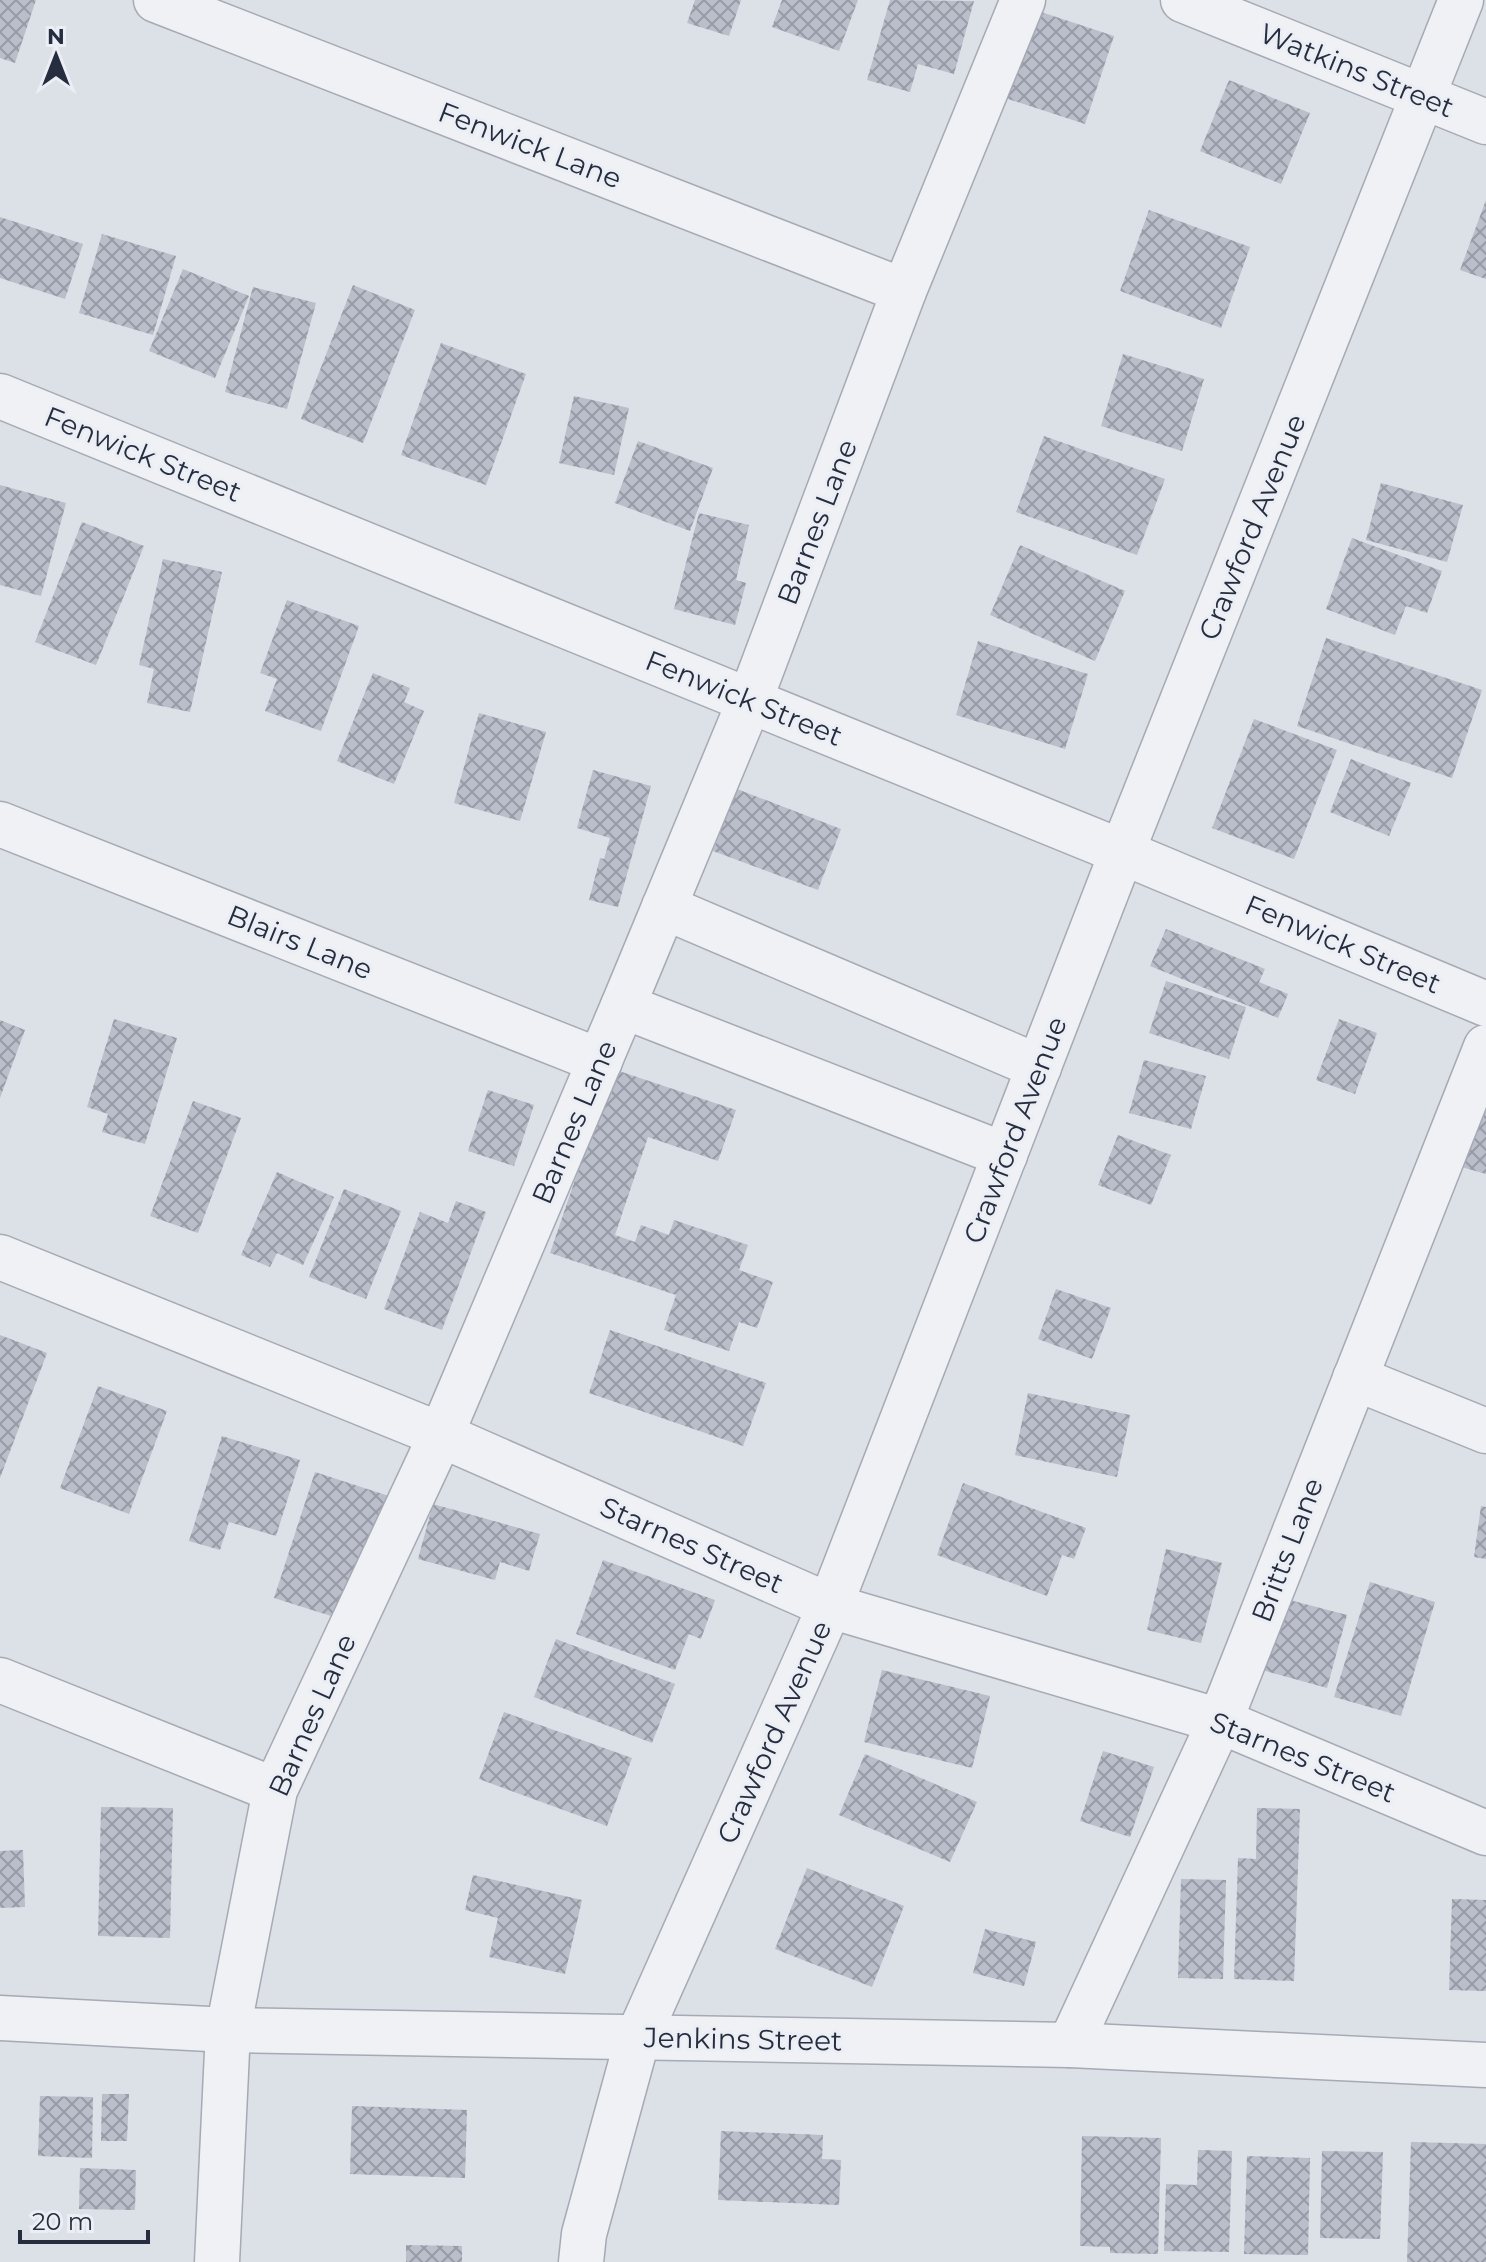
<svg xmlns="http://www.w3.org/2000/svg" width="1486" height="2262" font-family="Montserrat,sans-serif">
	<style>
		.building { fill: url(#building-cross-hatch) }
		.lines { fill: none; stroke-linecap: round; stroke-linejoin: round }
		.minor-casing { stroke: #a5aab4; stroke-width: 47 }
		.minor { stroke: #eff1f5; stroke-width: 44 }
		.labels { text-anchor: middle; stroke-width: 6; stroke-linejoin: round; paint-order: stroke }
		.street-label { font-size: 28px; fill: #252d3e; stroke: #ebeff5 }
	</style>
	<defs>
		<pattern id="building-cross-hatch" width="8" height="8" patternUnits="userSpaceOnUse" patternTransform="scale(2)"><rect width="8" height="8" fill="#b9beca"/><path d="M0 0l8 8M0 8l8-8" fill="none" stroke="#969ba5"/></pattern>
	</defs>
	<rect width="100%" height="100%" fill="#dce0e7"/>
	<g class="building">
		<polygon points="0,0 36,0 15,63 0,58"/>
		<polygon points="695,0 741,0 729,36 687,23"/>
		<polygon points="782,0 858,0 839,51 772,27"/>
		<polygon points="890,0 974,1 954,74 918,64 910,92 867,80"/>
		<polygon points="1032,9 1114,36 1085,124 1002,97"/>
		<polygon points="1229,80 1310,113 1281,184 1200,151"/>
		<polygon points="1486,200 1486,279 1460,270"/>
		<polygon points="1149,210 1250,247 1221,328 1120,291"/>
		<polygon points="0,217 83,244 65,299 0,278"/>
		<polygon points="102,234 176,256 153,335 79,313"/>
		<polygon points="183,269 249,296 215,378 149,351"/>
		<polygon points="353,285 415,310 363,443 301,419"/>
		<polygon points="253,287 316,303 287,409 225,392"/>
		<polygon points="441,343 526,374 486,485 401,455"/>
		<polygon points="1123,354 1204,379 1182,451 1101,426"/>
		<polygon points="574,396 629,408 614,475 559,463"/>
		<polygon points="1044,436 1165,479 1137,555 1016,512"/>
		<polygon points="638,441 713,468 690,531 615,503"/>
		<polygon points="1381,483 1463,505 1447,562 1366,540"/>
		<polygon points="0,485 66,503 41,596 0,585"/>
		<polygon points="699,513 749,525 736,580 746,583 735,625 674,609"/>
		<polygon points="82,522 144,546 96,665 35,642"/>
		<polygon points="1352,538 1442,571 1427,613 1406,606 1395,635 1326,609"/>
		<polygon points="1020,545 1125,591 1095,661 990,615"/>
		<polygon points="163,559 222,572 190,712 147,703 154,669 139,665"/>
		<polygon points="287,600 359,626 321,731 265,711 277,679 260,673"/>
		<polygon points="1326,638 1482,690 1452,778 1297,726"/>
		<polygon points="978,641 1088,674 1065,749 956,715"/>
		<polygon points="373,673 410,688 404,702 424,711 394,784 337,761"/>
		<polygon points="479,713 546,732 520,821 454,803"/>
		<polygon points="1254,719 1337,750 1294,859 1212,828"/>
		<polygon points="1351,759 1411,783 1389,836 1330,812"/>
		<polygon points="593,770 651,786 618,907 589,900 600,858 604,859 610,838 577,828"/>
		<polygon points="737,789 841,829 818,890 713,851"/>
		<polygon points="1166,929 1265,969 1259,982 1288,994 1278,1018 1150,966"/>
		<polygon points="1166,981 1246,1007 1229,1059 1149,1033"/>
		<polygon points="114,1019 177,1038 145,1144 102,1132 108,1114 87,1107"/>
		<polygon points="1339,1019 1377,1033 1355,1094 1316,1080"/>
		<polygon points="0,1020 25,1030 0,1098"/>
		<polygon points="1144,1060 1206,1076 1191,1129 1129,1113"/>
		<polygon points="613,1069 736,1110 718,1161 648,1137 615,1235 635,1242 641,1225 669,1235 674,1220 748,1245 739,1270 773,1282 757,1328 739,1322 729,1351 664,1330 676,1295 550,1253"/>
		<polygon points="488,1090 534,1105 514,1166 468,1151"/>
		<polygon points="193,1101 241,1118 198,1233 150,1216"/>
		<polygon points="1486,1103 1486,1174 1458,1166"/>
		<polygon points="1118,1135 1171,1155 1151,1205 1098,1185"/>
		<polygon points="277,1172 334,1197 303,1265 277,1253 270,1267 241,1255"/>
		<polygon points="344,1189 401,1211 366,1299 309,1277"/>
		<polygon points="456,1201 486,1212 442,1330 384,1309 420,1212 448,1223"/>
		<polygon points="1056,1289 1111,1308 1092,1359 1038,1339"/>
		<polygon points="610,1330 766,1383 743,1446 589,1393"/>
		<polygon points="0,1335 47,1353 0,1478"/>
		<polygon points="98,1386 167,1411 129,1514 60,1488"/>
		<polygon points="1028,1393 1130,1415 1117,1477 1015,1455"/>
		<polygon points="222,1436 300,1460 276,1536 229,1522 220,1550 189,1541"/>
		<polygon points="315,1472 389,1496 347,1621 274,1598"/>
		<polygon points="963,1483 1086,1528 1074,1559 1062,1555 1047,1596 937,1555"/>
		<polygon points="433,1504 540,1534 529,1571 500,1562 495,1580 418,1559"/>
		<polygon points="1481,1506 1486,1507 1486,1559 1474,1557"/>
		<polygon points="1166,1549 1222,1563 1201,1643 1147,1630"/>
		<polygon points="603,1560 715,1600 701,1639 689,1634 675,1670 576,1634"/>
		<polygon points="1370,1582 1435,1602 1401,1716 1334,1697"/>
		<polygon points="1282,1598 1347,1615 1327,1688 1262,1670"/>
		<polygon points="556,1639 675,1684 652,1743 534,1697"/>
		<polygon points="882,1670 990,1696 972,1768 864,1742"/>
		<polygon points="504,1712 632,1758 607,1826 479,1779"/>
		<polygon points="1103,1751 1154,1767 1130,1837 1080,1821"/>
		<polygon points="865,1754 977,1802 950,1862 839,1815"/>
		<polygon points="101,1807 173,1808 170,1938 98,1936"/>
		<polygon points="1257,1808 1300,1809 1294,1981 1234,1979 1238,1858 1256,1859"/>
		<polygon points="23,1850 25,1907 0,1908 0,1851"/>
		<polygon points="807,1868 904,1906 872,1987 775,1949"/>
		<polygon points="473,1875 582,1900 565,1974 489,1957 498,1918 465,1910"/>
		<polygon points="1181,1879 1226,1880 1223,1979 1178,1978"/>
		<polygon points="1452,1899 1486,1900 1486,1991 1449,1990"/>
		<polygon points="985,1929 1036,1942 1024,1986 973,1973"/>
		<polygon points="102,2094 129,2094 127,2141 101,2141"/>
		<polygon points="40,2096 93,2097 92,2158 38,2156"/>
		<polygon points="352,2106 467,2110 465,2178 350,2174"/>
		<polygon points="721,2131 823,2135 822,2159 841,2160 839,2205 718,2200"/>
		<polygon points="1082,2136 1161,2138 1158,2254 1110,2253 1110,2247 1080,2246"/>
		<polygon points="1411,2142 1486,2144 1486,2262 1407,2262"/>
		<polygon points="1198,2150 1232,2151 1229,2252 1164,2251 1166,2184 1197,2185"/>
		<polygon points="1322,2151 1383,2152 1380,2239 1320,2238"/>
		<polygon points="1247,2156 1310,2158 1308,2255 1244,2254"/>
		<polygon points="80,2168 136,2170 135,2210 79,2209"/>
		<polygon points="406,2245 462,2246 462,2262 406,2262"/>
	</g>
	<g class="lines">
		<defs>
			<g id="minor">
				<polyline points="156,0 904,291"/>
				<polyline points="1183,0 1486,122"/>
				<polyline points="0,396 1122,852 1486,1004"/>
				<polyline points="0,824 600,1061"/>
				<polyline points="664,907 1039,1067"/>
				<polyline points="623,1006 1005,1155"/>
				<polyline points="0,1257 441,1435 830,1606 1220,1721 1486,1833"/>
				<polyline points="1355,1378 1486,1431"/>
				<polyline points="0,1680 275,1790"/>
				<polyline points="0,2018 228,2030 1070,2045 1486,2065"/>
				<polyline points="1070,2045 1220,1721 1486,1047"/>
				<polyline points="217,2262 228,2030 275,1790 441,1435 623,1006 750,700 904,291 1023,0"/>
				<polyline points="581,2262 584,2234 638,2037 830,1606 1122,852 1461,0"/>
			</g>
		</defs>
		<use href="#minor" class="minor-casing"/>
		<use href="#minor" class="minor"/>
	</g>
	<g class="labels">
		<g class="street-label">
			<text transform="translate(1357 70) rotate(22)" y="10">Watkins Street</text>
			<text transform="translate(530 145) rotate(21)" y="10">Fenwick Lane</text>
			<text transform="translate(143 454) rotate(22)" y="10">Fenwick Street</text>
			<text transform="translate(817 522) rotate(-69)" y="10">Barnes Lane</text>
			<text transform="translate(1252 527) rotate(-68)" y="10">Crawford Avenue</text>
			<text transform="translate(744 698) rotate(22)" y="10">Fenwick Street</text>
			<text transform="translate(300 942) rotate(22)" y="10">Blairs Lane</text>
			<text transform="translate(1343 944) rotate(23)" y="10">Fenwick Street</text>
			<text transform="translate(574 1122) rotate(-67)" y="10">Barnes Lane</text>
			<text transform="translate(1015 1130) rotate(-69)" y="10">Crawford Avenue</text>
			<text transform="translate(692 1545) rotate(24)" y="10">Starnes Street</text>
			<text transform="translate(1287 1550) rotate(-69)" y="10">Britts Lane</text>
			<text transform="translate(312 1715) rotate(-66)" y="10">Barnes Lane</text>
			<text transform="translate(774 1732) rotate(-66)" y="10">Crawford Avenue</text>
			<text transform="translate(1303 1757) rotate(22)" y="10">Starnes Street</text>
			<text transform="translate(743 2039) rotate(1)" y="10">Jenkins Street</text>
		</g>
	</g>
	<g transform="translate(56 56)" stroke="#ebeff5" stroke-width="6" paint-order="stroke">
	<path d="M0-6L14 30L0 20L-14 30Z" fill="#252d3e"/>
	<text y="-12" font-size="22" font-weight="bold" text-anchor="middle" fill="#252d3e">N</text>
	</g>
	<path d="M20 2230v12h128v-12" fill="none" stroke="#252d3e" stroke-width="4"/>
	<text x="32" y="2230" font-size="24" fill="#252d3e" stroke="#ebeff5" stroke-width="6" paint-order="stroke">20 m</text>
</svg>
